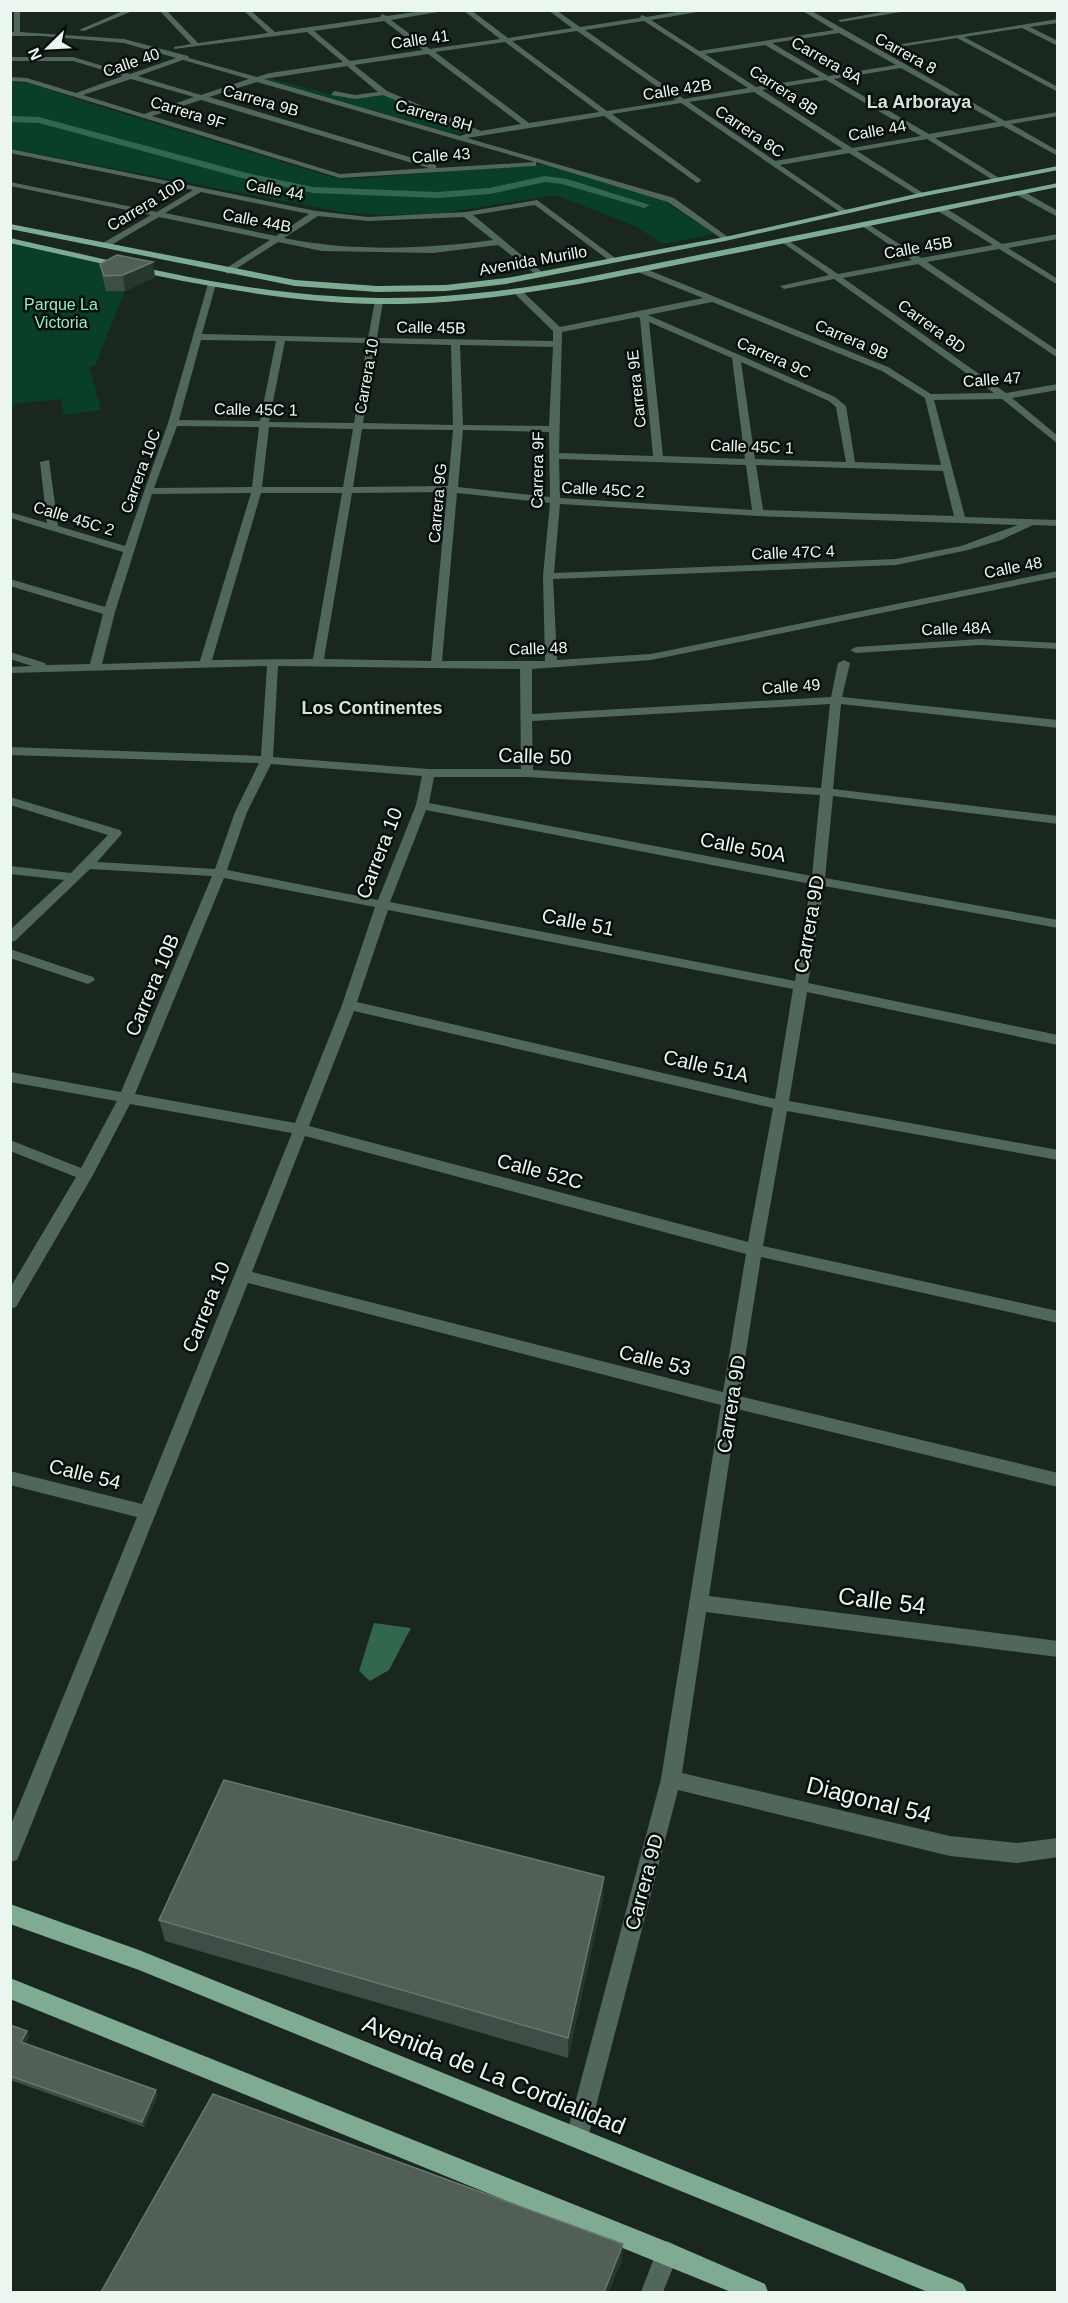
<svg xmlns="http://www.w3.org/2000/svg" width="1068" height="2303" font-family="Arial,sans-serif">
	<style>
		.green { fill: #093f28 }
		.water { fill: #33674d }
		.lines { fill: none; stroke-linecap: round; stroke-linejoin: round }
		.canal { fill: #33674d; fill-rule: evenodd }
		.minor { fill: #52675b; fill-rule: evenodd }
		.major { fill: #7fab93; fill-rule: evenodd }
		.wall { fill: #3e4d45 }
		.shaded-wall { fill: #27362e }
		.building { fill: #515f57; stroke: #69776f; stroke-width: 1.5 }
		.labels { text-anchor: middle; stroke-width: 5; stroke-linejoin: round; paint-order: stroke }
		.far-street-label { font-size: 16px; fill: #ecf6f0; stroke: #080e0b }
		.far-park-label { font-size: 16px; fill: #99ebc0; stroke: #080e0b }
		.far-neighbourhood-label { font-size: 18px; font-weight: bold; fill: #d4e6db; stroke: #080e0b }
		.street-label { font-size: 20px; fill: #ecf6f0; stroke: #080e0b }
		.near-street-label { font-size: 24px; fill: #ecf6f0; stroke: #080e0b }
	</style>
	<rect width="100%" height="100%" fill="#19271f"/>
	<g class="green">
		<polygon points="264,77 345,98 382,94 471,132 456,134 261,78"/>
		<polygon points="11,82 32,84 98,106 335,178 350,179 542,164 663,200 714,234 663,244 635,226 555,195 436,214 386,215 346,213 11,149"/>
		<polygon points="11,242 121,269 125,291 95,366 89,367 101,410 64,415 61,399 11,404"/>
	</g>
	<polygon class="water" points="374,1623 411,1628 389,1670 370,1681 359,1671"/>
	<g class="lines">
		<polygon class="canal" points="10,116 39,117 247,173 313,187 438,192 489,188 545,176 567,179 650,205 644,208 562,184 545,182 490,194 438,198 313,193 242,178 39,123 10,122"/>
		<g class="minor">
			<path d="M14,10H20V32L124,39L188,56L189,58L257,77L270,73L343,62L307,32L174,49V47L191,44L159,10H166L198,43L268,33L243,10H250L275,32L380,17L382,14L387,16L429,10H450L391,20L430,49L500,39L463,10H471L508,38L572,28L548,10H556L580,27L639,18L642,15L646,17L689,10H709L651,20L699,51L834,30L801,10H810L1005,121L1058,112V116L1011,124L1058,151V156L1003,126L935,138L999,178L1000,180L996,182L927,139L857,151L923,193V197H920L849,153L780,165L846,210V214H843L681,103L612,114L700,179L701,181L697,183L604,116L467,138L674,198L728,237L729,239L725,241L668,202L536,162V166H533L340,178L26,82L10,81V77L27,78L76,93L123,76L73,61H10V57H73L130,74L176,58L124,43L42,36H10V32H14ZM384,21L423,50L350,61L314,31ZM644,21L748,88L684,99L585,30ZM577,31L676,100L607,111L512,41ZM839,33L896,65L828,76L772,43ZM505,42L599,112L529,123L435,52ZM765,45L820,77L756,87L705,54ZM428,54L521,124L481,131L387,91L354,65ZM183,60L249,79L201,95L138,76ZM347,66L378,92L355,95L334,91L331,95L355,99L383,95L472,132L460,136L264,79ZM901,68L997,122L929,134L834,79ZM131,79L194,97L144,114L83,95ZM826,80L921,136L852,148L762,90ZM257,82L535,162L436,168V165L209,97ZM754,92L843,149L775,161L689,102ZM201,100L429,168L340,174L152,116Z"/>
			<polygon points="125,10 135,10 84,31 79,30"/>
			<polygon points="893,10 913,10 841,22 838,20"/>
			<polygon points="1058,19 1058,23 1030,27 1058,41 1058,46 1022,28 964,37 1058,87 1058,92 957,38 886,49 883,47"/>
			<path d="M10,149L316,211L368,217L466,212L537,200L618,260L611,262L535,205L473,215L542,272V276L539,277L498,245L433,253L322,251L278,242L228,274L224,271L225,269L270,240L159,217L106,248L103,247V243L151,215L10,186V182L157,212L193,190L10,153ZM201,192L309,214L276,236L165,213ZM318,216L368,221L464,217L493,240C424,249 353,252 284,238Z"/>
			<polygon points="1017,191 1023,191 1058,211 1058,217 1017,195"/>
			<path d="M938,207H944L1002,244L1058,234V239L1008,248L1058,279V285L999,249L927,262L1058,351V358L918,264L843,278L1006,393L1058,384V390L1012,398L1058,436V444L1002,399L934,400L965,517L1058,520V526L1033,525L1001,540L968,550L896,565L553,579L557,660L651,654L1058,571V577L651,660L532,669V714L831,697L838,663L844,660L850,663L842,697L1058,720V728L841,704L833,789L1058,816V824L833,796L825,878L1058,920V928L824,886L808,983L1058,1035V1045L807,992L789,1101L1058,1150V1160L787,1111L763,1246L1058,1311V1323L761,1257L739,1396L1058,1473V1487L737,1409L709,1596L1058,1641V1657L706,1612L682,1773L950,1836L1017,1843L1058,1838V1857L1017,1863L950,1856L678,1790L588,2137L585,2145L577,2148L569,2145L566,2137L661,1779L721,1405L248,1283L20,1853L17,1860L10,1862V1827L137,1517L10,1485V1471L142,1504L292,1133L130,1104L93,1175L16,1307L10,1309V1288L76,1177L10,1151V1140L81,1168L117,1101L10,1082V1072L121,1092L212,876L90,869L15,941L10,942V930L64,880L10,874V866L71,873L108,835L10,805V797L120,830L122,833L120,836L97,862L215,869L235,812L259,763L10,755V747L261,756L267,666L10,673V667L32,666L10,659V652L45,663L46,665L90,664L103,614L10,586V579L105,607L123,552L10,518V512L47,523L40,462L49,460L58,526L125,546L168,423L208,284L212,281L216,284L202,334L368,338L375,301L379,298L383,301L377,338L553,341V331L516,295V291H522L560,327L703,298L638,272L637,270L641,267L888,367L931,394L994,393L834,279L784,289L780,286L829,275L783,243V239H786L838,274L912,260L862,226V222H865L921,258L993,245L938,211ZM712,302L882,371L925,398L941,465L855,462L846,406L835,397L648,315ZM638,317L640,318L653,456L559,453L562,332ZM649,322L732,358L745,459L663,456ZM201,340L276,341L260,421L179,420ZM285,341L367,343L354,423L269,422ZM376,343L451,345L453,425L363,423ZM460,345L553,347L549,426L463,425ZM741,362L829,401L836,407L846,462L755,459ZM177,426L259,427L252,487L154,488ZM269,427L353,429L343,487H262ZM362,429L453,430L448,486L353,487ZM463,430L549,432L550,497L458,487ZM559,459L746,465L752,510L560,498ZM756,465L943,471L954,516L763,510ZM447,492L431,661L324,659L352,493ZM251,493L200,661L102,664L115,612L152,494ZM261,493H342L313,659L212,660ZM457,493L550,503L543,576L545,661H442ZM560,504L758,516L1018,525L961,546L896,559L554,573ZM278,666L520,669L521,769H429L273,757ZM830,704L821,788L533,770L532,721ZM271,764L422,776L416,805L378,900L227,870L247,812ZM434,777H527L820,795L812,876L429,803ZM426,810L811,884L795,981L390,902ZM224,878L375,907L342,1005L295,1123L135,1094ZM388,910L793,989L775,1099L357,1002ZM354,1011L773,1108L748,1242L309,1126ZM305,1136L746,1254L723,1392L252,1272Z"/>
			<polygon points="980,639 1058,643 1058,649 980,645 856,653 850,650 856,647"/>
			<polygon points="10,949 93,977 95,980 88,984 10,958"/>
			<polygon points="667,2241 675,2245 679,2253 663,2292 641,2292 659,2245"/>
		</g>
		<g class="major">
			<polygon points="1058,166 1058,170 920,197 725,241 506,284 446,291 377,292 295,286 10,229 10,224 295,280 377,286 446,285 506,278 725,237 920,193"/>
			<path d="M1058,183V187C937,212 817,237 696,261C592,282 486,305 379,304C254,302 132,270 10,243V238C132,265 254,297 379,298C446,299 512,290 578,279Z"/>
			<polygon points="10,1904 139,1950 955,2280 963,2284 967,2292 928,2292 139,1970 10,1924"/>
			<polygon points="10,1978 675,2245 765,2284 768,2292 731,2292 10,1999"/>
		</g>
	</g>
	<g class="wall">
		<polygon points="100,264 155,277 125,291 106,291 103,279"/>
		<polygon points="603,1898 568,2058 165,1941 159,1920"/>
		<polygon points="10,2025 27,2031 29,2036 25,2044 158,2095 144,2127 10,2080"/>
	</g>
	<g class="shaded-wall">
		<polygon points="153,262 155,277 125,291 123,275"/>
		<polygon points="604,1877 603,1898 568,2058 568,2038"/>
		<polygon points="27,2031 29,2036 23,2048 21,2042"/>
		<polygon points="156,2090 158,2095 144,2127 142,2122"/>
		<polygon points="623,2244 622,2261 609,2292 604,2292"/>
	</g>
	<g class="building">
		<polygon points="117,255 153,262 123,275 104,276 100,264"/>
		<polygon points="224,1780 604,1877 568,2038 159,1920"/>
		<polygon points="10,2025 27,2031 21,2042 156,2090 142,2122 10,2076"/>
		<polygon points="213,2094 623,2244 604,2292 101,2292"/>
	</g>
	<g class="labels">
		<g class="far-street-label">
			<text transform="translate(420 39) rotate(-8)" y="6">Calle 41</text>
			<text transform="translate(906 53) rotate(29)" y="6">Carrera 8</text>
			<text transform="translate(827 60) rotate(30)" y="6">Carrera 8A</text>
			<text transform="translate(131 62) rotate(-19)" y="6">Calle 40</text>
			<text transform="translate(677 89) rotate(-9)" y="6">Calle 42B</text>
			<text transform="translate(784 90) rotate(33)" y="6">Carrera 8B</text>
			<text transform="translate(261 100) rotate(16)" y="6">Carrera 9B</text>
			<text transform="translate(188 112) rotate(17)" y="6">Carrera 9F</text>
			<text transform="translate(434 115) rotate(16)" y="6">Carrera 8H</text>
			<text transform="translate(877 130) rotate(-10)" y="6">Calle 44</text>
			<text transform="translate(750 131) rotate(34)" y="6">Carrera 8C</text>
			<text transform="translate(441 155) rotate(-4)" y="6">Calle 43</text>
			<text transform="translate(275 189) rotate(11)" y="6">Calle 44</text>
			<text transform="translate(146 204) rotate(-31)" y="6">Carrera 10D</text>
			<text transform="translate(257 220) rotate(11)" y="6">Calle 44B</text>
			<text transform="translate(918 247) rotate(-10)" y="6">Calle 45B</text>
			<text transform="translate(533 260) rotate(-10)" y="6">Avenida Murillo</text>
			<text transform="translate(932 326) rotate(36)" y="6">Carrera 8D</text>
			<text transform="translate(431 327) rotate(1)" y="6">Calle 45B</text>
			<text transform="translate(852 339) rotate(23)" y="6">Carrera 9B</text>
			<text transform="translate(774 357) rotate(24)" y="6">Carrera 9C</text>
			<text transform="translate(366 376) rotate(-80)" y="6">Carrera 10</text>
			<text transform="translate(992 379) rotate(-4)" y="6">Calle 47</text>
			<text transform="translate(636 389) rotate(-96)" y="6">Carrera 9E</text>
			<text transform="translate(256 409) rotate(1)" y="6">Calle 45C 1</text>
			<text transform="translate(752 446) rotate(2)" y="6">Calle 45C 1</text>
			<text transform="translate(537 470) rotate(-89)" y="6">Carrera 9F</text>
			<text transform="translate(140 471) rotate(-70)" y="6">Carrera 10C</text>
			<text transform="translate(603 489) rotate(3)" y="6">Calle 45C 2</text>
			<text transform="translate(437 503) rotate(-85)" y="6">Carrera 9G</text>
			<text transform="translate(74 518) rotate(17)" y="6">Calle 45C 2</text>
			<text transform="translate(793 552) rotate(-2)" y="6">Calle 47C 4</text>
			<text transform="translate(1013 567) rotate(-11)" y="6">Calle 48</text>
			<text transform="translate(956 628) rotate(-2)" y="6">Calle 48A</text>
			<text transform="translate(538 648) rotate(-2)" y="6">Calle 48</text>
			<text transform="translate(791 686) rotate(-4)" y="6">Calle 49</text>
		</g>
		<g class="far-park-label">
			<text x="61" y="310">Parque La<tspan x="61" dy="18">Victoria</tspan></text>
		</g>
		<g class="far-neighbourhood-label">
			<text x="919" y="108">La Arboraya</text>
			<text x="372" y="714">Los Continentes</text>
		</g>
		<g class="street-label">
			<text transform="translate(535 756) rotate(2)" y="7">Calle 50</text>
			<text transform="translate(743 847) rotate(11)" y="7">Calle 50A</text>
			<text transform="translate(379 853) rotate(-69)" y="7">Carrera 10</text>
			<text transform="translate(578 922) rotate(11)" y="7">Calle 51</text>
			<text transform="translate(809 924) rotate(-80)" y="7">Carrera 9D</text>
			<text transform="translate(152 985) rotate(-67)" y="7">Carrera 10B</text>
			<text transform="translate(706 1066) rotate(13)" y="7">Calle 51A</text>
			<text transform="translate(540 1171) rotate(15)" y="7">Calle 52C</text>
			<text transform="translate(206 1307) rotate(-68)" y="7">Carrera 10</text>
			<text transform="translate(655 1360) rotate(14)" y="7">Calle 53</text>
			<text transform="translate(731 1404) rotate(-81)" y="7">Carrera 9D</text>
			<text transform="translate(85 1474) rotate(14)" y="7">Calle 54</text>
			<text transform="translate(644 1882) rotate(-75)" y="7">Carrera 9D</text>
		</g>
		<g class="near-street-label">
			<text transform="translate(882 1601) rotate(7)" y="8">Calle 54</text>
			<text transform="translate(869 1800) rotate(14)" y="8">Diagonal 54</text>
			<text transform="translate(494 2075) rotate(22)" y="8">Avenida de La Cordialidad</text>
		</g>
	</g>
	<rect width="1068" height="2303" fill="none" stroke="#ecf6f0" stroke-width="24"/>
	<g transform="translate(48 48) rotate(246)" stroke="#080e0b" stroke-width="4.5" paint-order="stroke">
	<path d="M0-4.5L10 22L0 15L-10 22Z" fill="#ecf6f0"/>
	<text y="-9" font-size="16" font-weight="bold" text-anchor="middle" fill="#ecf6f0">N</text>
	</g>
</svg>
